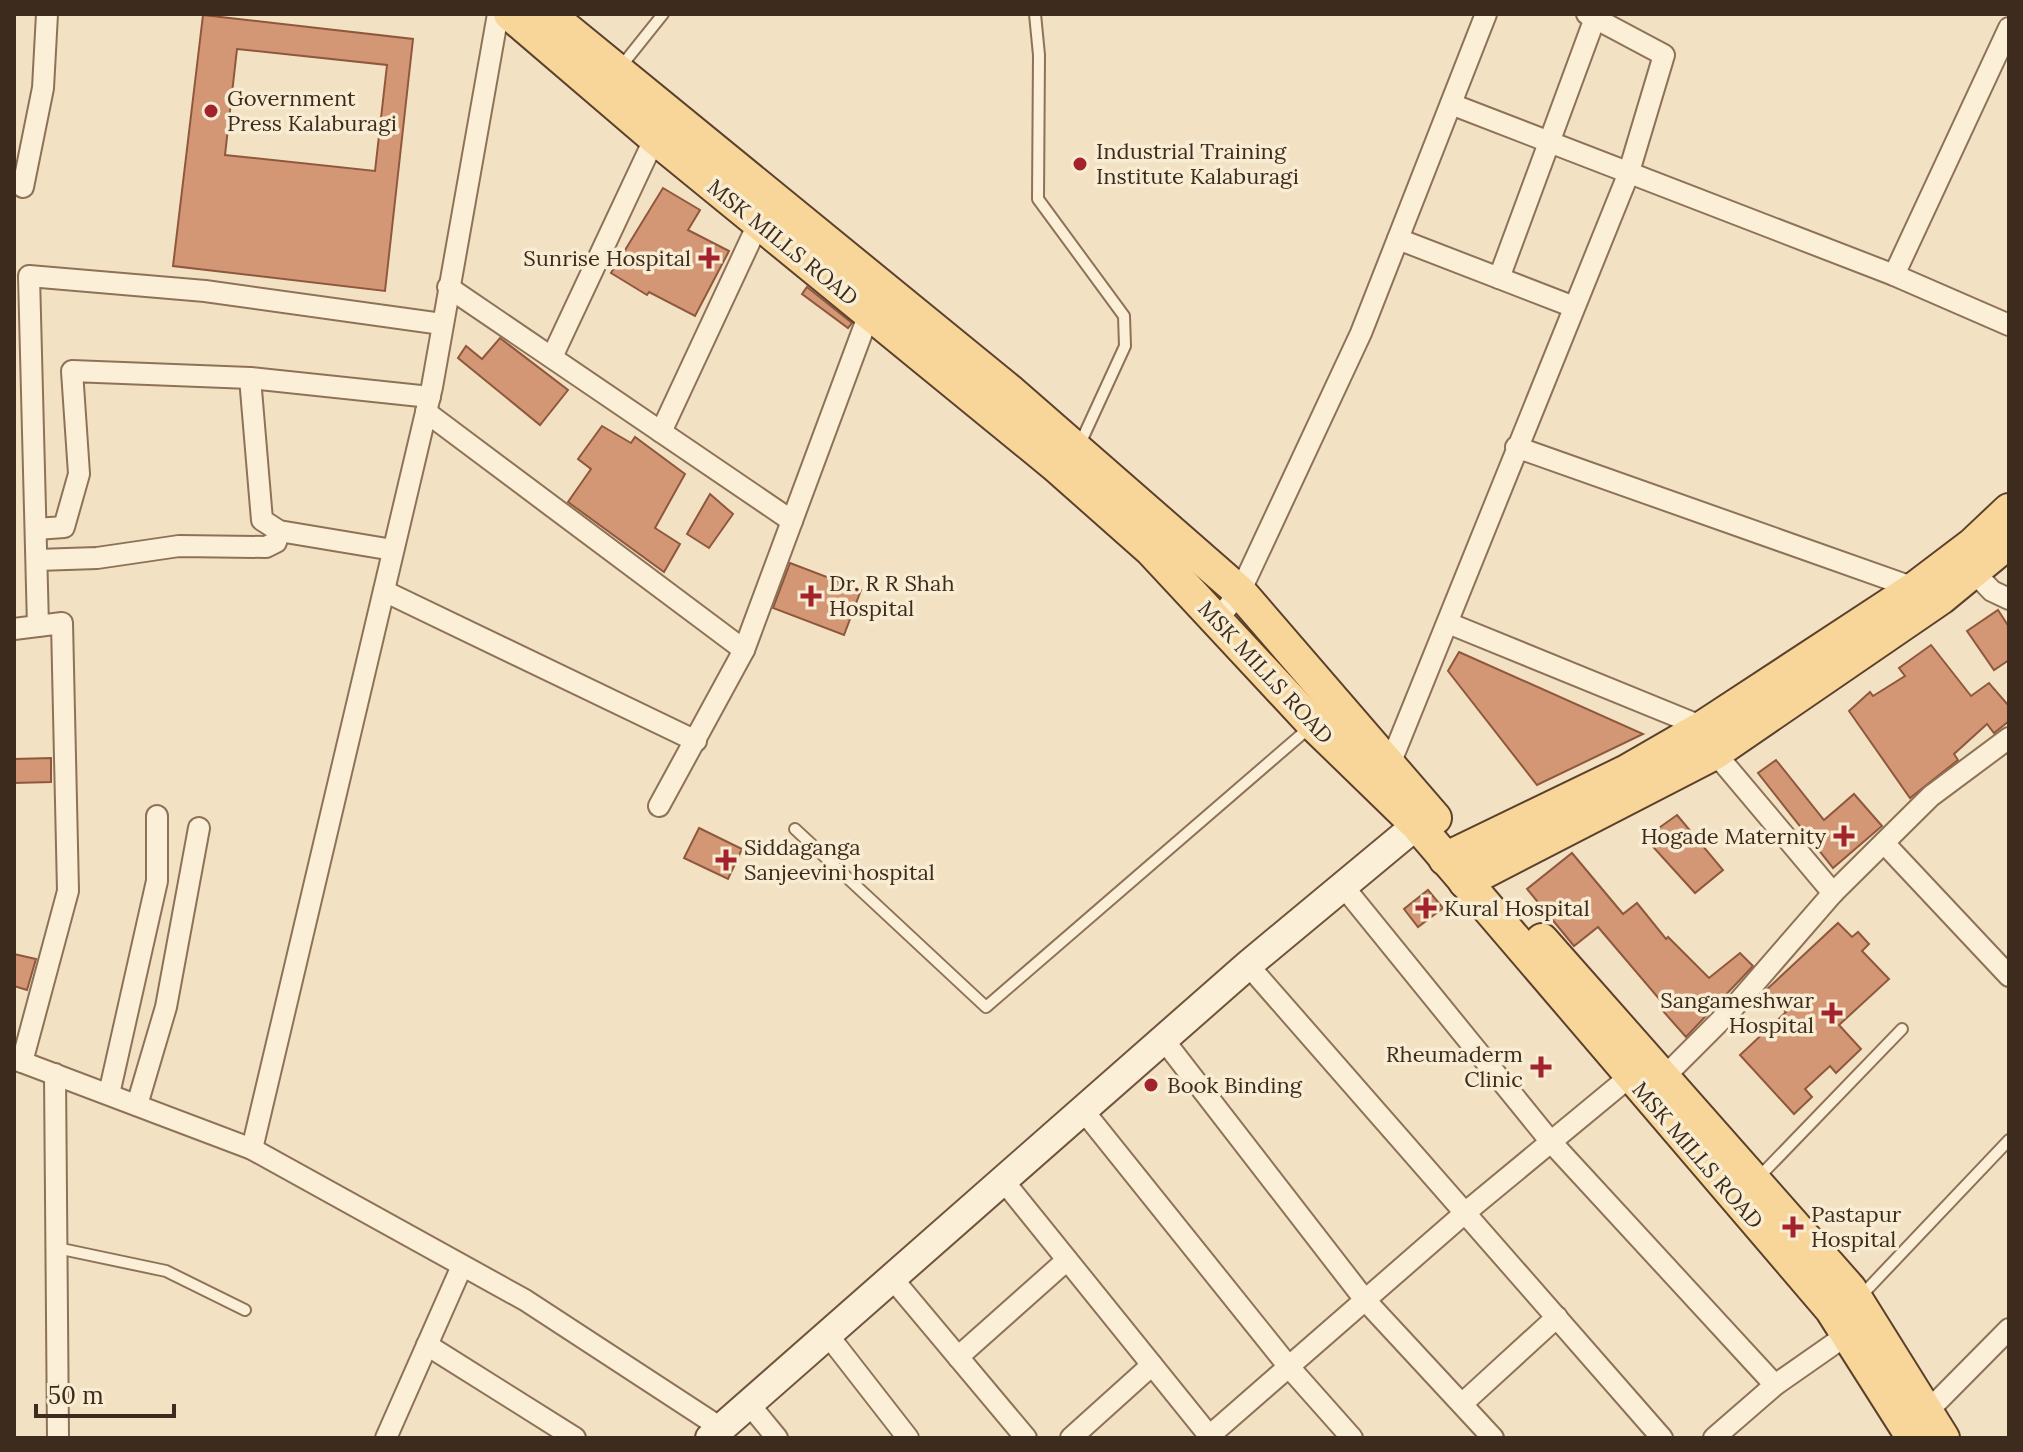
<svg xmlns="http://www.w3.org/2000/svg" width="2023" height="1452" font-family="Lora,serif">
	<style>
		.building { fill: #d39776; stroke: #8f583c; stroke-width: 2; fill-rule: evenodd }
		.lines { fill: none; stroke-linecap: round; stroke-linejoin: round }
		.lane-casing { stroke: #8e7258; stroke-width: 14 }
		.street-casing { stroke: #8e7258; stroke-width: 24 }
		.secondary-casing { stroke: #70533b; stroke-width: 32 }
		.primary-casing { stroke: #5b402c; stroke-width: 36 }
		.lane { stroke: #fcefd7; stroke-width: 10 }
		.street { stroke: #fcefd7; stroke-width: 20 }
		.secondary { stroke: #fcefd7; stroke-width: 28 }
		.primary { stroke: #f8d598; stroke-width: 32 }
		.poi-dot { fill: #a2232b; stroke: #f8ecd3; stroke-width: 3 }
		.labels { text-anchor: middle; stroke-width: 7; stroke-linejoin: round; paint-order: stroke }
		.poi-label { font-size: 22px; fill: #3d2b1d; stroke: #f8ecd3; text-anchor: start }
		.street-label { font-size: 22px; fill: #3d2b1d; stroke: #f8ecd3 }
	</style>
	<rect width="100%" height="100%" fill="#f2e1c3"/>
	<g class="building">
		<path d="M203,15L413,39L385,291L173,266ZM237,49L387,65L375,171L225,155Z"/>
		<polygon points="663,188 700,210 688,230 729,251 695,316 649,292 647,295 611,273"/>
		<polygon points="807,287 852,323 848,328 802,294"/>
		<polygon points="500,338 568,390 540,425 458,358 466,346 482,359"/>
		<polygon points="602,426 631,443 635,437 685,474 655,528 680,544 664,572 568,502 591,469 578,459"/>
		<polygon points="710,494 733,514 709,548 687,534"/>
		<polygon points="790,563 861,590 844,635 773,608"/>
		<polygon points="1998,610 2009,627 2009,660 1994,670 1967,631"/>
		<polygon points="1931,645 1971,696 1989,683 2009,706 2009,721 1994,733 1987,724 1954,754 1958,760 1910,798 1849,711 1870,692 1873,696 1905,676 1899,668"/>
		<polygon points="1459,652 1643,734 1537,785 1448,671"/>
		<polygon points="51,758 51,782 14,783 14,759"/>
		<polygon points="1776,760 1824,820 1854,794 1882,826 1833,868 1758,773"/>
		<polygon points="1677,815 1723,870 1695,893 1645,838"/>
		<polygon points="699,828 742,849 728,879 684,858"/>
		<polygon points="1572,853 1623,914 1637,903 1666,939 1668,937 1709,978 1740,953 1753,966 1686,1037 1663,1011 1667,1008 1598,927 1574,946 1527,889"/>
		<polygon points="1428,890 1443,908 1418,927 1404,909"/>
		<polygon points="1838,923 1852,937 1858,932 1869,944 1862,951 1889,979 1839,1025 1861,1049 1836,1073 1830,1066 1805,1089 1812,1097 1794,1114 1740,1055 1786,1012 1765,991"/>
		<polygon points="14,954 36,959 27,990 14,986"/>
	</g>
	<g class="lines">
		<defs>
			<g id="lane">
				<polyline points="1035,14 1039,55 1038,199 1124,316 1125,346 1079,446"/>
				<polyline points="619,69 663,14"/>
				<polyline points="795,829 986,1007 1309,728"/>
				<polyline points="1759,1177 1902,1029"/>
				<polyline points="57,1248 166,1271 245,1310"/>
				<polyline points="1859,1298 2009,1140"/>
			</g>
			<g id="street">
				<polyline points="1451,104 1894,275 2009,325"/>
				<polyline points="23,187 43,88 47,14"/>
				<polyline points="1398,239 1574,307"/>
				<polyline points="1894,275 2009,28"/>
				<polyline points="1499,278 1595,18"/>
				<polyline points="448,287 792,521"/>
				<polyline points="552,357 659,129"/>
				<polyline points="250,378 262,520 279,531 393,550"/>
				<polyline points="426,412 744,650"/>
				<polyline points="661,432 759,222"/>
				<polyline points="1516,447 1920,590"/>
				<polyline points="36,529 64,527 79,474 72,371 250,378 430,397"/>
				<polyline points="37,560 97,558 179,546 266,547 276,542 279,531"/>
				<polyline points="1966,564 1992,591 2009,599"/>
				<polyline points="384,591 696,741"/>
				<polyline points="1217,620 1240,592 1361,333 1486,14"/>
				<polyline points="1448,623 1703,727"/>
				<polyline points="38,626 29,276 205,291 442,324"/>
				<polyline points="14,629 62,623 68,891 22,1062"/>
				<polyline points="1715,753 1833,893"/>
				<polyline points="1390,764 1628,175 1664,55 1587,14"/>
				<polyline points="659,806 744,650 873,303"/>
				<polyline points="1884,843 2009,976"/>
				<polyline points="1343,886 1551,1142 1775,1385"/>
				<polyline points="1248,965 1662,1438"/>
				<polyline points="1163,1039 1365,1300 1493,1438"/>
				<polyline points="14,1059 252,1149 525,1300 721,1428"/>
				<polyline points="55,1074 58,1438"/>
				<polyline points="1656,1085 1734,1007 1833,893 1931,796 2009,738"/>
				<polyline points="109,1094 157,881 157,816"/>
				<polyline points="137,1105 166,1007 199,828"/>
				<polyline points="1082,1109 1289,1367 1352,1438"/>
				<polyline points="252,1149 432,387 498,14"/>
				<polyline points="1002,1179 1211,1438"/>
				<polyline points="891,1277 1026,1438"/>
				<polyline points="827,1334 908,1438"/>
				<polyline points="427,1345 575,1438"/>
				<polyline points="958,1357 1067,1260"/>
				<polyline points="1463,1403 1557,1317"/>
				<polyline points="749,1404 777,1438"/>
				<polyline points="1919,1420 2009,1329"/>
				<polyline points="386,1438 462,1266"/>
				<polyline points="1071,1438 1152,1365"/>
				<polyline points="1207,1438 1466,1212 1639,1069"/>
				<polyline points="1714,1438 1775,1385 1848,1334"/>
			</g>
			<polyline id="secondary" points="710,1438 1248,965 1431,813"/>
			<g id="primary">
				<polyline points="510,14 655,138 1055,465 1151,550 1313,724 1418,826 1831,1309 1913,1438"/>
				<polyline points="548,14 1011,392 1240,592 1435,818"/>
				<polyline points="1445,859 1625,772 1703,727 1915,588 1973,544 2009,510"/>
				<polyline points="1465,882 1715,753 1941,598 2009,542"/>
				<polyline points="1542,940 1850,1289 1943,1438"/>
			</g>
		</defs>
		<use href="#lane" class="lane-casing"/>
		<use href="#street" class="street-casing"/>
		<use href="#secondary" class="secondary-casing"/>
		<use href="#primary" class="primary-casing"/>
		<use href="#lane" class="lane"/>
		<use href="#street" class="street"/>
		<use href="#secondary" class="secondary"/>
		<use href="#primary" class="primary"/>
	</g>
	<g class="poi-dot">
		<circle cx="211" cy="111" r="8"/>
		<circle cx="1080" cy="164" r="8"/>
		<path d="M705 246h8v8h8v8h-8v8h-8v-8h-8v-8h8z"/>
		<path d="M807 584h8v8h8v8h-8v8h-8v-8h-8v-8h8z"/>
		<path d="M1840 824h8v8h8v8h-8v8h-8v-8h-8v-8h8z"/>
		<path d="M722 848h8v8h8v8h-8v8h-8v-8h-8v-8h8z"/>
		<path d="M1422 896h8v8h8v8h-8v8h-8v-8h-8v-8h8z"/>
		<path d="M1828 1001h8v8h8v8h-8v8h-8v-8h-8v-8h8z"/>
		<path d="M1537 1055h8v8h8v8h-8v8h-8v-8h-8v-8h8z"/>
		<circle cx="1151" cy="1085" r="8"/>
		<path d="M1789 1215h8v8h8v8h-8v8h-8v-8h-8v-8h8z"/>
	</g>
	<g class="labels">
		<g class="poi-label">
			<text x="227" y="106">Government<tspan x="227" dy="25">Press Kalaburagi</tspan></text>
			<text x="1096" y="159">Industrial Training<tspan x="1096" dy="25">Institute Kalaburagi</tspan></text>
			<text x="691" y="266" text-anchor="end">Sunrise Hospital</text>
			<text x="829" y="591">Dr. R R Shah<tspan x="829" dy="25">Hospital</tspan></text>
			<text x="1826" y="844" text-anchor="end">Hogade Maternity</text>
			<text x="744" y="855">Siddaganga<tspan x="744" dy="25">Sanjeevini hospital</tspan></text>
			<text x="1444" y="916">Kural Hospital</text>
			<text x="1814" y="1008" text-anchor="end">Sangameshwar<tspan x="1814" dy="25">Hospital</tspan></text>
			<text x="1523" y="1062" text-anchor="end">Rheumaderm<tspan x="1523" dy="25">Clinic</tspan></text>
			<text x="1167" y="1093">Book Binding</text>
			<text x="1811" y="1222">Pastapur<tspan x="1811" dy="25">Hospital</tspan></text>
		</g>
		<g class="street-label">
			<text transform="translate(783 242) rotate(39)" y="8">MSK MILLS ROAD</text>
			<text transform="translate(1266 672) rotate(47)" y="8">MSK MILLS ROAD</text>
			<text transform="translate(1698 1155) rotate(49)" y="8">MSK MILLS ROAD</text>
		</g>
	</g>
	<rect width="2023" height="1452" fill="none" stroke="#3d2b1d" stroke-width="32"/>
	<path d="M36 1404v12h138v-12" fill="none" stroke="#3d2b1d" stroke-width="4"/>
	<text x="48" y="1404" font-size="24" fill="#3d2b1d" stroke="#f8ecd3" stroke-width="6" paint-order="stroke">50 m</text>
</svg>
